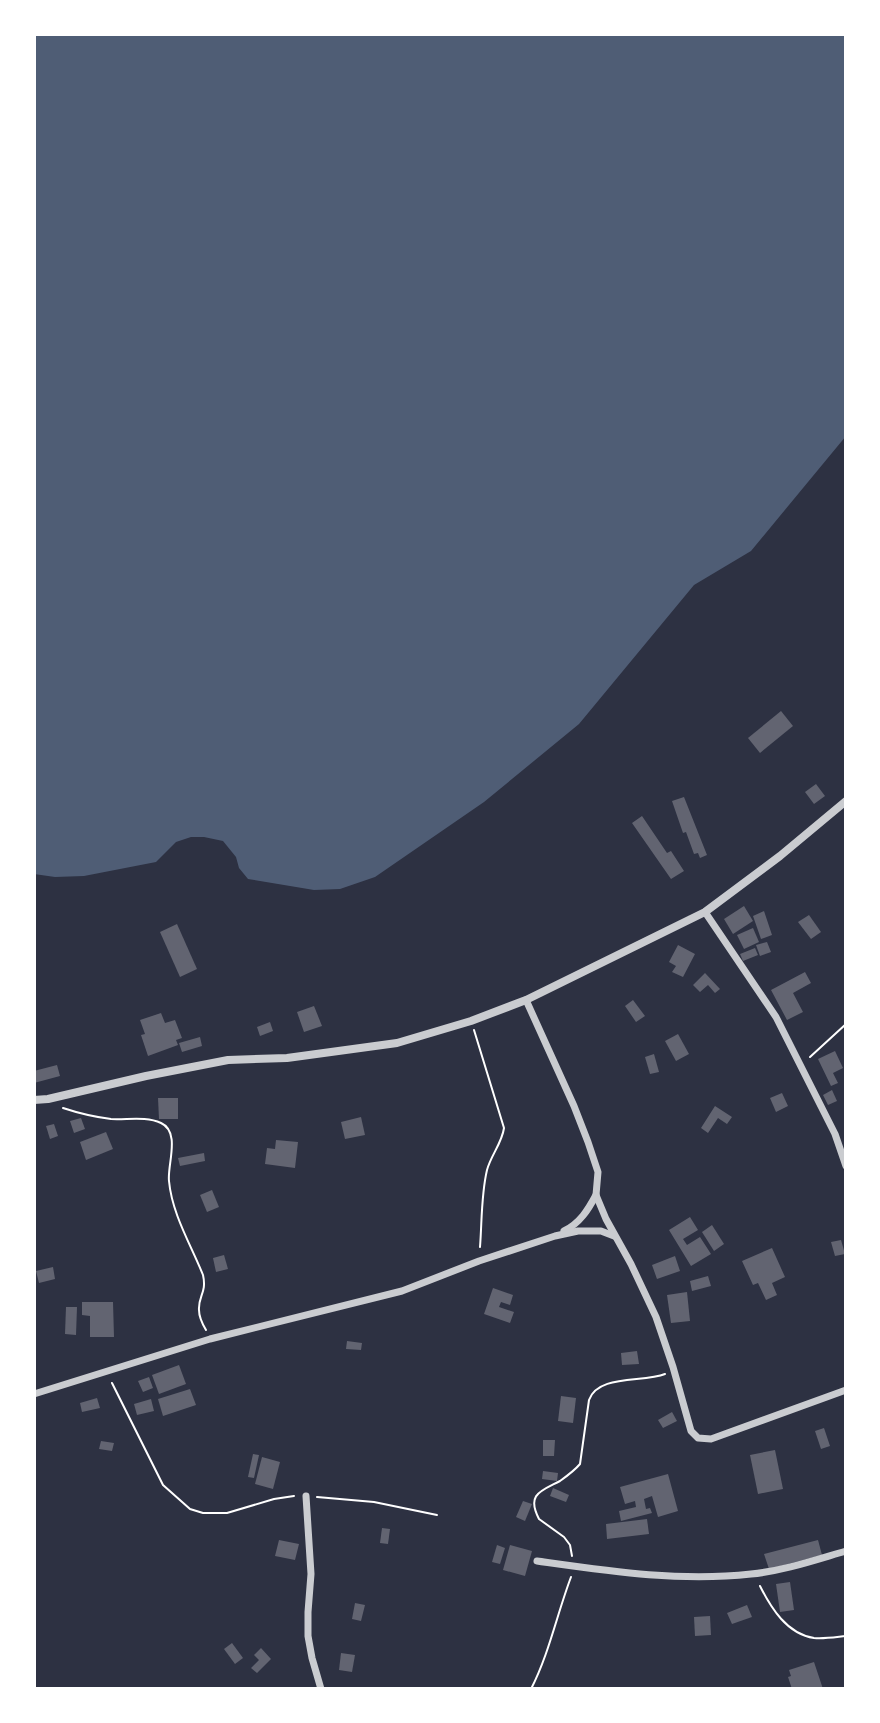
<svg xmlns="http://www.w3.org/2000/svg" width="880" height="1723" font-family="Lora,serif">
	<style>
		.water { fill: #4f5d75 }
		.building { fill: #626471 }
		.lines { fill: none; stroke-linecap: round; stroke-linejoin: round }
		.path { stroke: #fff; stroke-width: 2 }
		.minor { stroke: #caccd0; stroke-width: 7 }
		.tertiary { stroke: #caccd0; stroke-width: 8 }
	</style>
	<rect width="100%" height="100%" fill="#2d3142"/>
	<polygon class="water" points="34,34 846,34 846,436 751,551 694,585 579,724 484,802 375,877 340,889 314,890 248,879 239,868 236,857 223,841 204,837 191,837 176,842 156,862 84,876 55,877 34,874"/>
	<g class="building">
		<polygon points="781,711 793,726 760,753 748,738"/>
		<polygon points="816,784 825,796 814,804 805,792"/>
		<polygon points="684,797 707,855 700,858 698,853 694,854 686,832 683,833 672,801"/>
		<polygon points="642,816 667,853 671,851 684,871 671,879 632,823"/>
		<polygon points="744,906 753,921 733,934 724,919"/>
		<polygon points="764,911 772,935 761,939 753,916"/>
		<polygon points="809,915 821,932 811,939 798,922"/>
		<polygon points="177,924 197,969 180,977 160,932"/>
		<polygon points="753,928 759,942 744,949 737,935"/>
		<polygon points="767,942 771,952 760,956 756,945"/>
		<polygon points="678,945 695,954 683,977 672,972 676,966 669,962"/>
		<polygon points="755,948 758,955 743,961 740,954"/>
		<polygon points="805,972 811,983 793,993 803,1012 787,1020 771,990"/>
		<polygon points="705,973 720,989 715,993 708,985 700,992 693,985"/>
		<polygon points="633,1000 645,1016 636,1022 625,1006"/>
		<polygon points="314,1006 322,1026 304,1032 297,1012"/>
		<polygon points="161,1013 165,1023 175,1020 182,1038 176,1040 178,1045 148,1056 141,1035 145,1034 140,1020"/>
		<polygon points="270,1022 273,1031 260,1036 257,1027"/>
		<polygon points="678,1034 689,1054 676,1061 665,1041"/>
		<polygon points="200,1037 202,1046 182,1052 179,1043"/>
		<polygon points="835,1051 843,1068 833,1073 838,1083 831,1086 818,1059"/>
		<polygon points="654,1054 659,1072 650,1074 645,1057"/>
		<polygon points="57,1065 60,1076 34,1083 34,1071"/>
		<polygon points="832,1090 837,1101 828,1105 823,1095"/>
		<polygon points="782,1093 788,1106 776,1112 770,1098"/>
		<polygon points="158,1098 178,1098 178,1119 159,1119"/>
		<polygon points="715,1106 732,1117 727,1124 718,1118 708,1133 701,1128"/>
		<polygon points="361,1117 365,1135 345,1139 341,1122"/>
		<polygon points="81,1118 85,1129 74,1133 70,1121"/>
		<polygon points="54,1124 58,1136 50,1139 46,1126"/>
		<polygon points="106,1132 113,1149 86,1160 80,1142"/>
		<polygon points="276,1140 298,1142 295,1168 265,1164 267,1148 275,1149"/>
		<polygon points="204,1153 205,1161 180,1166 178,1158"/>
		<polygon points="212,1190 219,1207 207,1212 200,1195"/>
		<polygon points="690,1217 698,1230 683,1239 687,1245 700,1237 711,1254 691,1266 669,1230"/>
		<polygon points="712,1225 724,1244 714,1251 702,1232"/>
		<polygon points="841,1240 845,1254 835,1256 831,1242"/>
		<polygon points="772,1248 785,1277 772,1283 777,1295 766,1300 758,1283 753,1285 742,1261"/>
		<polygon points="224,1255 228,1269 216,1272 213,1258"/>
		<polygon points="675,1256 680,1271 657,1279 652,1265"/>
		<polygon points="53,1267 55,1279 39,1283 36,1271"/>
		<polygon points="708,1276 711,1286 692,1291 690,1281"/>
		<polygon points="493,1288 513,1295 510,1305 501,1302 499,1307 514,1312 510,1323 484,1314"/>
		<polygon points="687,1292 690,1321 671,1323 667,1295"/>
		<polygon points="82,1302 113,1302 114,1337 90,1337 90,1316 82,1315"/>
		<polygon points="66,1307 77,1307 76,1335 65,1334"/>
		<polygon points="347,1341 362,1343 361,1350 346,1349"/>
		<polygon points="637,1351 639,1364 622,1365 621,1353"/>
		<polygon points="179,1365 186,1384 159,1394 152,1375"/>
		<polygon points="149,1377 153,1388 143,1392 138,1381"/>
		<polygon points="190,1389 196,1405 163,1416 158,1399"/>
		<polygon points="561,1396 576,1398 573,1423 558,1421"/>
		<polygon points="97,1398 100,1408 82,1412 80,1403"/>
		<polygon points="151,1399 154,1411 137,1415 134,1404"/>
		<polygon points="672,1412 677,1421 663,1428 658,1420"/>
		<polygon points="824,1428 830,1446 821,1449 815,1431"/>
		<polygon points="543,1440 555,1440 554,1456 543,1456"/>
		<polygon points="101,1441 114,1443 112,1451 99,1449"/>
		<polygon points="775,1450 783,1489 758,1494 750,1455"/>
		<polygon points="253,1454 259,1455 254,1478 248,1477"/>
		<polygon points="262,1457 280,1462 273,1489 255,1484"/>
		<polygon points="543,1471 558,1473 557,1481 542,1479"/>
		<polygon points="668,1474 678,1511 658,1517 652,1496 644,1499 646,1509 650,1508 652,1513 621,1521 619,1511 636,1507 635,1501 625,1504 620,1487"/>
		<polygon points="553,1488 569,1495 566,1502 550,1496"/>
		<polygon points="523,1501 532,1504 525,1521 516,1517"/>
		<polygon points="647,1519 649,1534 607,1539 606,1524"/>
		<polygon points="382,1528 390,1529 388,1544 380,1543"/>
		<polygon points="279,1540 299,1544 295,1560 275,1556"/>
		<polygon points="818,1540 822,1555 769,1569 764,1554"/>
		<polygon points="497,1545 505,1548 500,1564 492,1562"/>
		<polygon points="510,1545 532,1551 525,1576 503,1570"/>
		<polygon points="790,1582 794,1610 780,1612 776,1584"/>
		<polygon points="355,1603 365,1605 361,1621 352,1619"/>
		<polygon points="747,1605 752,1617 732,1624 727,1613"/>
		<polygon points="710,1616 711,1635 695,1636 694,1617"/>
		<polygon points="232,1643 243,1658 235,1664 224,1649"/>
		<polygon points="261,1648 271,1659 257,1673 251,1668 259,1660 254,1655"/>
		<polygon points="341,1653 355,1655 352,1672 339,1670"/>
		<polygon points="814,1662 823,1689 797,1689 797,1687 792,1689 788,1677 791,1676 789,1670"/>
	</g>
	<g class="lines">
		<g class="path">
			<path d="M474,1030L504,1128C502,1143 491,1155 487,1170C481,1195 482,1222 480,1247"/>
			<polyline points="810,1057 846,1024"/>
			<path d="M63,1108C78,1113 95,1117 111,1119C127,1120 146,1116 161,1123C181,1132 167,1165 169,1181C172,1214 191,1245 203,1275C207,1293 198,1296 199,1310C199,1317 203,1325 206,1330"/>
			<polyline points="112,1383 163,1485 190,1509 203,1513 227,1513 274,1499 294,1496"/>
			<polyline points="317,1497 374,1502 437,1515"/>
			<path d="M572,1556L570,1545L564,1537L539,1519C526,1494 541,1491 560,1481C567,1476 575,1470 580,1464L589,1400C598,1374 643,1383 665,1374"/>
			<path d="M760,1586C771,1608 787,1634 814,1638C824,1639 836,1637 846,1636"/>
			<path d="M531,1689C549,1654 557,1614 571,1577"/>
		</g>
		<g class="minor">
			<polyline points="705,912 776,1017 835,1134 846,1166"/>
			<polyline points="526,1000 574,1106 588,1142 598,1172 596,1195 606,1219 631,1264 656,1317 673,1367 691,1431 698,1438 711,1439 846,1390"/>
			<path d="M564,1231C580,1223 588,1210 596,1195"/>
			<polyline points="34,1394 210,1339 402,1291 479,1261 555,1236 578,1231 601,1231 614,1236"/>
			<polyline points="306,1496 311,1574 308,1612 308,1636 312,1658 321,1689"/>
			<path d="M537,1561C608,1571 679,1582 751,1574C783,1571 815,1560 846,1551"/>
		</g>
		<polyline class="tertiary" points="34,1100 48,1099 146,1076 228,1060 287,1058 397,1043 471,1021 526,1000 705,912 780,856 846,801"/>
	</g>
	<rect width="880" height="1723" fill="none" stroke="#ffffff" stroke-width="72"/>
</svg>
